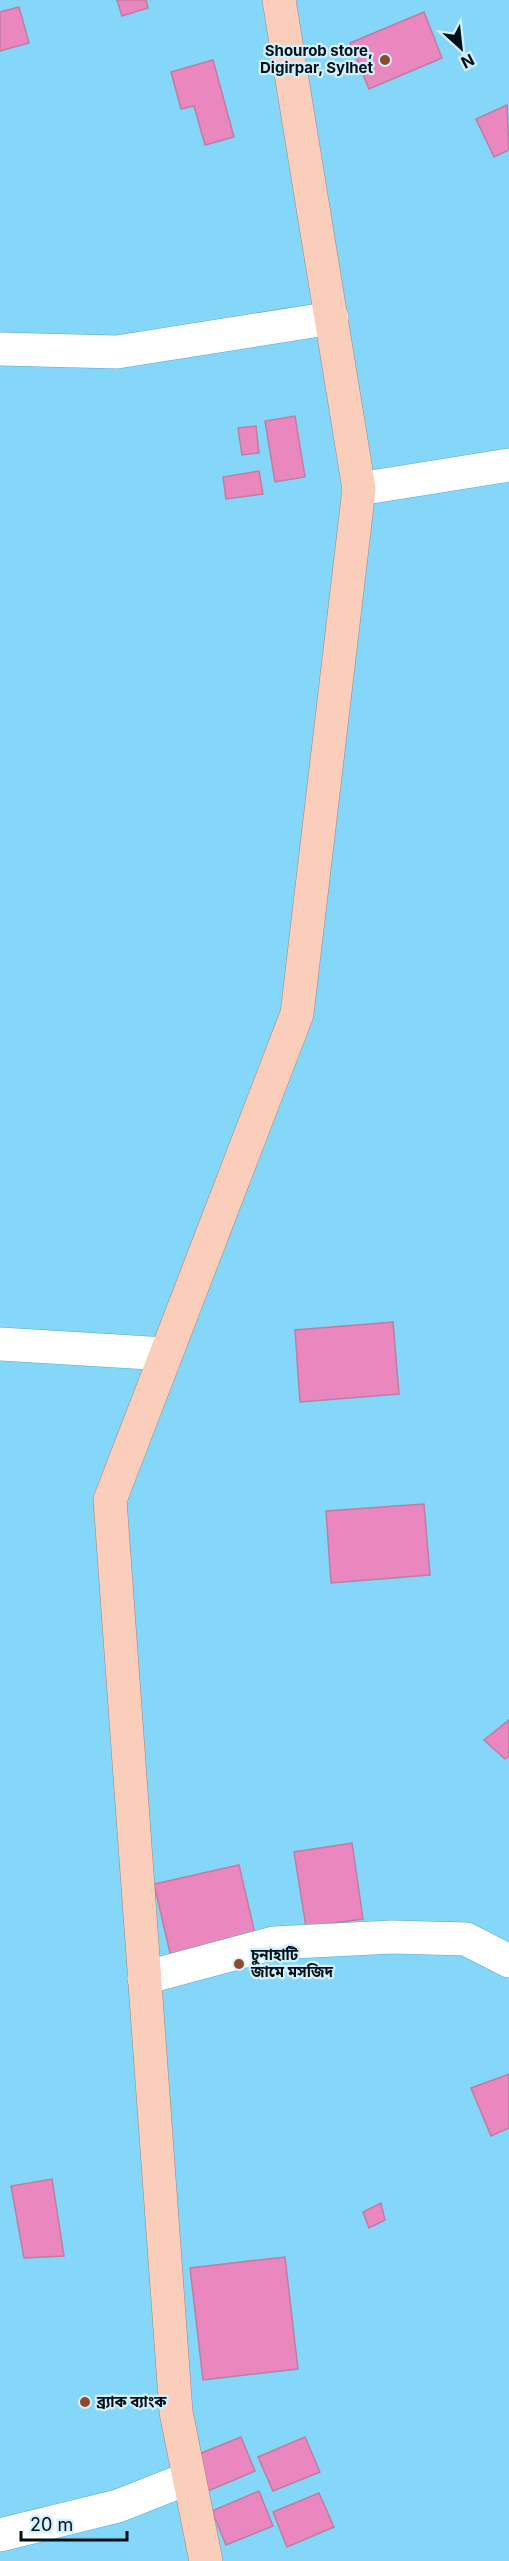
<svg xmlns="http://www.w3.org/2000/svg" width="509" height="2561" font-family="Inter,'Noto Sans Bengali',sans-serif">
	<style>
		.building { fill: #e987be; stroke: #bf7da0; stroke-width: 1.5 }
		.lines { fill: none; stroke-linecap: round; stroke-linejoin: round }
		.minor-casing { stroke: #58aaca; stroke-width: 34 }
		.trunk-casing { stroke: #a18376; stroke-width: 34 }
		.minor { stroke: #fff; stroke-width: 33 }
		.trunk { stroke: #faceba; stroke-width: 33 }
		.poi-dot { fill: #914a25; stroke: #d1f0fe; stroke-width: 2 }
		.labels { text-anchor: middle; stroke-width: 4.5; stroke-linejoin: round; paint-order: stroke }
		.poi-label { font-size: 15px; font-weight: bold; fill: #001019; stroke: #d1f0fe; text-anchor: start }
	</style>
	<rect width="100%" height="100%" fill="#85d7f9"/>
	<g class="building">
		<polygon points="117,0 146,0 148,8 122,16"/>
		<polygon points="19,7 29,43 0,51 0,12"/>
		<polygon points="424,12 442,58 369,89 350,43"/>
		<polygon points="213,60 234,137 205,145 194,106 181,109 171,72"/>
		<polygon points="507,105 509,150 494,157 476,119"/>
		<polygon points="295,416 305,477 275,482 265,421"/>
		<polygon points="256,426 259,453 242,455 238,428"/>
		<polygon points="259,471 263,494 226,499 223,477"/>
		<polygon points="393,1322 399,1394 300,1402 295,1330"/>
		<polygon points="424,1504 430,1575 331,1583 326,1511"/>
		<polygon points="509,1720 509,1756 505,1759 484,1740"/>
		<polygon points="352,1843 363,1919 306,1927 294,1852"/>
		<polygon points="239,1865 256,1938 171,1957 154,1884"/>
		<polygon points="509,2074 509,2128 491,2136 471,2088"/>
		<polygon points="52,2179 64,2256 24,2258 11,2186"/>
		<polygon points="381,2203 385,2220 369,2228 363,2212"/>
		<polygon points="285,2257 298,2369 203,2380 190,2268"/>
		<polygon points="241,2437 255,2471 208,2491 194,2456"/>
		<polygon points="305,2437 320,2472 273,2491 258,2457"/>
		<polygon points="259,2491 273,2526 226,2545 212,2511"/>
		<polygon points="319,2493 334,2527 287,2547 273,2512"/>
	</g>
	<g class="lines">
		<defs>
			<g id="minor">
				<polyline points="0,349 117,352 332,318"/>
				<polyline points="359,489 509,465"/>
				<polyline points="0,1344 166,1354"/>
				<polyline points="144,1978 274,1943 392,1937 466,1939 509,1961"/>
				<polyline points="0,2535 118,2506 189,2478"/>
			</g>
			<polyline id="trunk" points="206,2561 176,2412 110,1500 297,1014 359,489 279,0"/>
		</defs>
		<use href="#minor" class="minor-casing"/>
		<use href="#trunk" class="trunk-casing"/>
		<use href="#minor" class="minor"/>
		<use href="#trunk" class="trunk"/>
	</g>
	<g class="poi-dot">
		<circle cx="385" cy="60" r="6"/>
		<circle cx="239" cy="1964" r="6"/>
		<circle cx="85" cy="2402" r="6"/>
	</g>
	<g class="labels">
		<g class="poi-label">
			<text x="373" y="56" text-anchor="end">Shourob store,<tspan x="373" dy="17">Digirpar, Sylhet</tspan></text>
			<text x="251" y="1960">চুনাহাটি<tspan x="251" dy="17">জামে মসজিদ</tspan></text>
			<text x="97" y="2407">ব্র্যাক ব্যাংক</text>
		</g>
	</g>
	<g transform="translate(461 48) rotate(153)" stroke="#d1f0fe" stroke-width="4.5" paint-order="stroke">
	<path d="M0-4.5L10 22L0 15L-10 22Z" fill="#001019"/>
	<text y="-9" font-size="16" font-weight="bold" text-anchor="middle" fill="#001019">N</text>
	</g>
	<path d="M21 2531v9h106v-9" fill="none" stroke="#001019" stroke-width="3"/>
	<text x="30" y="2531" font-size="18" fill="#001019" stroke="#d1f0fe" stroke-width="4.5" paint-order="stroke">20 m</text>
</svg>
